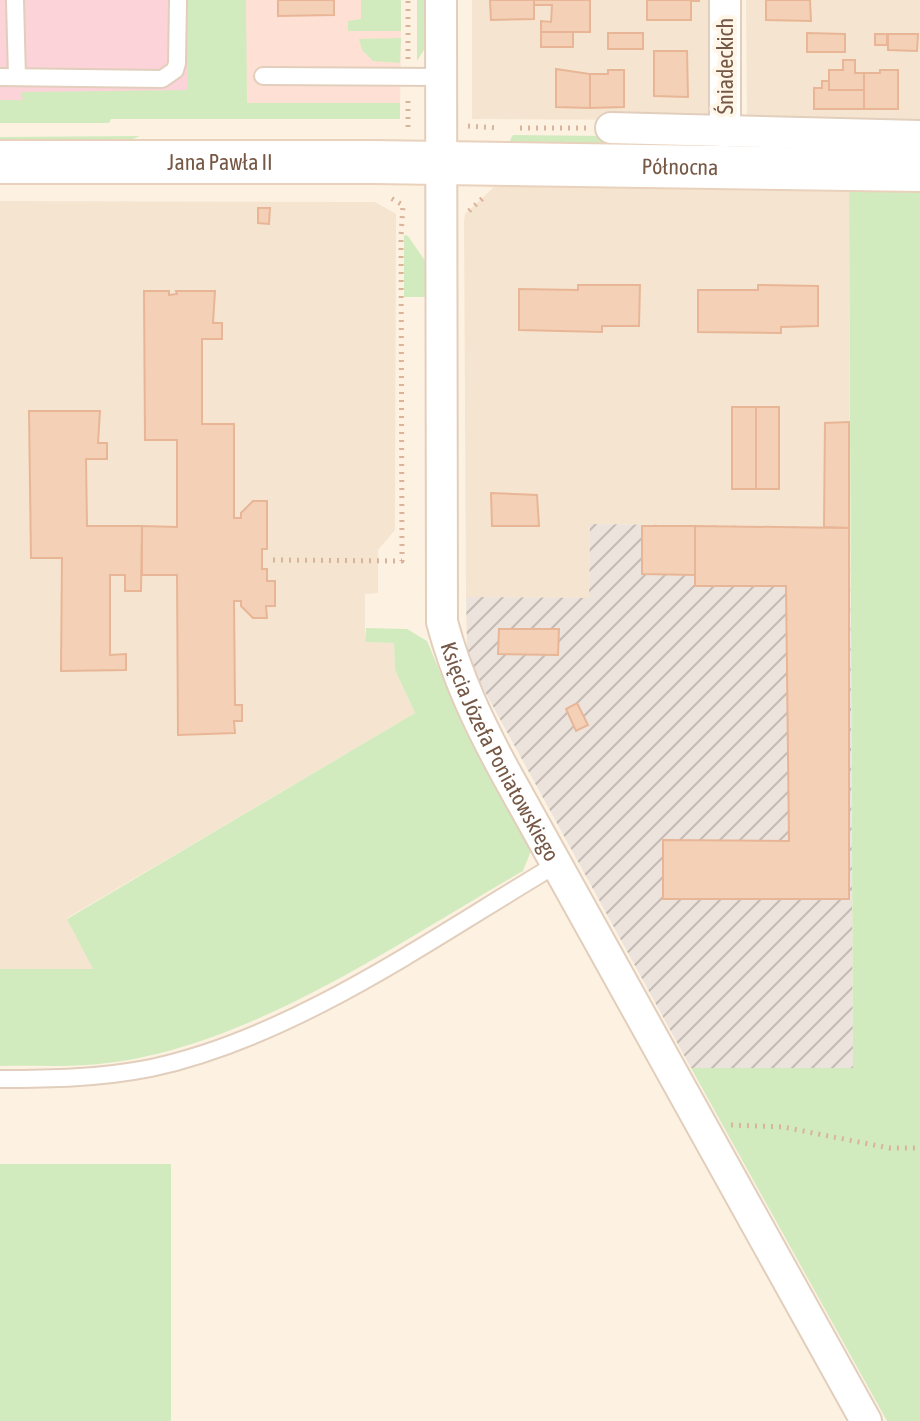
<svg xmlns="http://www.w3.org/2000/svg" width="920" height="1421" font-family="'Asap Condensed',sans-serif">
	<style>
		.residential { fill: #f5e4cf }
		.commercial { fill: #fee1d4 }
		.industrial { fill: url(#industrial-furrows) }
		.medical { fill: #fcd3d8 }
		.green { fill: #d1ebbf }
		.building { fill: #f4d0b7; stroke: #e8b696; stroke-width: 2 }
		.lines { fill: none; stroke-linecap: round; stroke-linejoin: round }
		.lane-casing { stroke: #e2cebc; stroke-width: 20 }
		.street-casing { stroke: #e2cebc; stroke-width: 34 }
		.secondary-casing { stroke: #e9d1bc; stroke-width: 46 }
		.path { stroke: #d9b39a; stroke-width: 5; stroke-dasharray: 2 6; stroke-linecap: butt }
		.lane { stroke: #fff; stroke-width: 16 }
		.street { stroke: #fff; stroke-width: 30 }
		.secondary { stroke: #fff; stroke-width: 42 }
		.labels { text-anchor: middle; stroke-width: 8; stroke-linejoin: round; paint-order: stroke }
		.street-label { font-size: 22px; fill: #765846; stroke: #fff6e8 }
	</style>
	<defs>
		<pattern id="industrial-furrows" width="10" height="10" patternUnits="userSpaceOnUse" patternTransform="scale(2)"><rect width="10" height="10" fill="#ece4dc"/><path d="M-1 1l2-2M0 10L10 0M9 11l2-2" fill="none" stroke="#c4bcb4"/></pattern>
	</defs>
	<rect width="100%" height="100%" fill="#fdf2e1"/>
	<g class="residential">
		<polygon points="472,0 708,0 708,120 472,119"/>
		<polygon points="746,0 920,0 920,120 747,120"/>
		<polygon points="494,187 849,187 850,527 590,524 589,598 466,597 464,221 465,214"/>
		<polygon points="0,201 375,202 396,214 395,530 378,550 378,593 365,594 365,642 394,643 395,670 415,713 67,918 94,969 0,969"/>
	</g>
	<polygon class="commercial" points="191,0 361,0 361,20 401,20 400,119 191,118"/>
	<polygon class="industrial" points="590,524 850,527 853,1069 691,1068 478,679 467,648 466,597 589,598"/>
	<polygon class="medical" points="0,0 191,0 191,118 0,119"/>
	<g class="green">
		<polygon points="187,0 246,0 247,103 400,103 400,119 111,119 109,123 0,123 0,100 23,100 21,92 187,90"/>
		<polygon points="361,0 401,0 401,31 348,31 348,21 361,19"/>
		<polygon points="417,0 427,0 427,45 417,61"/>
		<polygon points="401,38 400,63 373,61 362,50 359,39"/>
		<polygon points="513,135 609,136 609,145 512,144 510,140"/>
		<polygon points="140,136 118,145 0,148 0,137"/>
		<polygon points="849,187 920,189 920,1421 887,1421 691,1068 853,1068"/>
		<polygon points="404,235 408,236 428,265 426,297 404,297"/>
		<path d="M366,628L407,629L427,641L464,729L528,840L531,851L523,871C393,945 238,1056 86,1065C57,1067 28,1065 0,1066V969H93L67,919L415,713L395,670L394,643L365,642Z"/>
		<rect x="0" y="1164" width="171" height="257"/>
	</g>
	<g class="building">
		<polygon points="278,0 334,0 334,15 278,16"/>
		<polygon points="490,0 534,0 534,19 491,20"/>
		<polygon points="534,0 590,0 590,32 541,32 541,21 551,22 552,5 534,5"/>
		<polygon points="647,0 699,0 699,1 691,1 691,20 647,20"/>
		<polygon points="766,0 810,0 811,21 766,20"/>
		<rect x="541" y="32" width="32" height="15"/>
		<rect x="608" y="33" width="35" height="16"/>
		<polygon points="807,33 845,34 845,52 807,52"/>
		<rect x="875" y="34" width="12" height="11"/>
		<polygon points="888,34 918,34 917,51 888,50"/>
		<polygon points="654,51 687,51 688,97 654,96"/>
		<polygon points="843,60 855,60 855,73 864,73 864,90 829,90 829,70 843,70"/>
		<polygon points="556,69 590,74 590,108 556,107"/>
		<polygon points="608,70 624,70 624,107 590,108 590,74 608,74"/>
		<polygon points="880,70 898,70 898,109 864,109 864,73 880,73"/>
		<polygon points="822,81 829,81 829,90 864,90 864,109 814,109 814,88 822,88"/>
		<polygon points="258,208 270,208 269,224 258,223"/>
		<polygon points="578,285 640,285 639,326 602,326 602,332 519,330 519,289 578,290"/>
		<polygon points="758,285 818,286 818,326 781,327 781,333 698,332 698,290 758,290"/>
		<polygon points="144,291 169,291 169,295 177,294 176,291 215,291 213,323 222,323 222,339 202,339 202,424 234,424 234,518 241,518 241,513 253,501 267,501 267,549 262,549 262,569 267,569 267,581 275,581 275,606 266,606 267,618 253,618 241,606 241,601 234,601 235,705 242,705 242,721 234,721 235,733 178,735 177,575 142,575 142,526 177,527 177,440 145,440"/>
		<rect x="732" y="407" width="24" height="82"/>
		<rect x="756" y="407" width="23" height="82"/>
		<polygon points="29,411 100,411 98,443 107,443 107,459 86,459 87,526 142,526 141,591 125,591 125,575 110,575 110,655 126,654 126,670 61,671 62,558 31,558"/>
		<polygon points="849,422 849,528 824,527 825,423"/>
		<polygon points="491,493 537,495 539,526 492,526"/>
		<polygon points="642,526 695,526 695,575 642,574"/>
		<polygon points="695,526 849,528 849,899 663,899 663,840 789,841 786,586 695,586"/>
		<polygon points="499,629 559,629 558,655 498,654"/>
		<polygon points="577,703 588,725 576,731 566,709"/>
	</g>
	<g class="lines">
		<defs>
			<g id="lane">
				<polyline points="15,0 17,77"/>
				<polyline points="263,76 441,77"/>
				<polyline points="0,77 162,79 175,70 177,63 178,0"/>
				<path d="M0,1079C51,1079 101,1078 151,1068C295,1037 432,938 557,864"/>
			</g>
			<g id="street">
				<path id="s1" d="M441,0L442,622C457,678 480,726 508,777L866,1421"/>
				<polyline points="725,0 725,132"/>
				<polyline points="611,128 920,136"/>
			</g>
			<g id="secondary">
				<path id="s2" d="M0,162H373L920,170"/>
			</g>
		</defs>
		<use href="#lane" class="lane-casing"/>
		<use href="#street" class="street-casing"/>
		<use href="#secondary" class="secondary-casing"/>
		<g class="path">
			<polyline points="408,59 408,0"/>
			<polyline points="468,126 498,128"/>
			<polyline points="408,127 408,97"/>
			<polyline points="520,128 586,128"/>
			<polyline points="469,211 485,196"/>
			<polyline points="273,560 402,561 401,236 403,205 387,196"/>
			<polyline points="731,1125 783,1127 889,1148 920,1148"/>
		</g>
		<use href="#lane" class="lane"/>
		<use href="#street" class="street"/>
		<use href="#secondary" class="secondary"/>
	</g>
	<g class="labels">
		<g class="street-label">
			<text transform="translate(725 66) rotate(-90)" y="8">Śniadeckich</text>
			<text dy="8" stroke="none"><textPath href="#s2" startOffset="220">Jana Pawła II</textPath></text>
			<text dy="8" stroke="none"><textPath href="#s2" startOffset="680">Północna</textPath></text>
			<text dy="8" stroke="none"><textPath href="#s1" startOffset="764">Księcia Józefa Poniatowskiego</textPath></text>
		</g>
	</g>
</svg>
